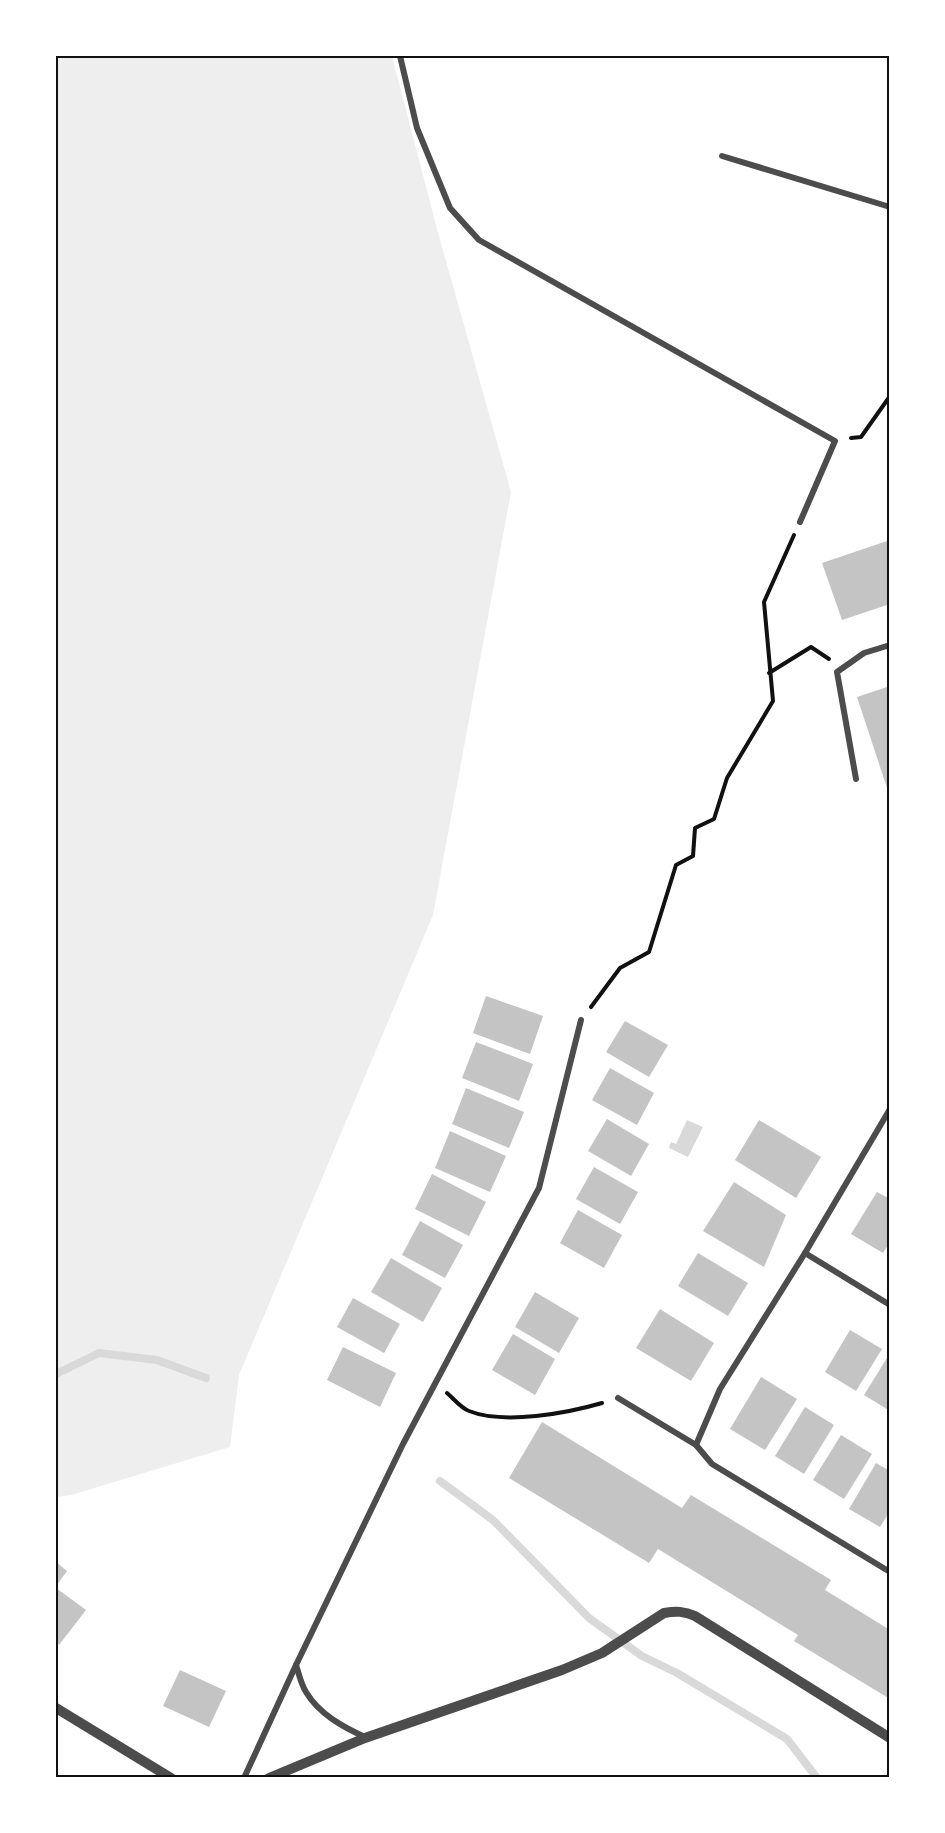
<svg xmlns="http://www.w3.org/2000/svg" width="945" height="1833" font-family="Merriweather,serif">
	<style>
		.green { fill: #eee }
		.water { fill: #d9d9d9 }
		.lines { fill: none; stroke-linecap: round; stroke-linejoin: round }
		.stream { stroke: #d9d9d9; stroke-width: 8 }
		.building { fill: #c4c4c4 }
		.path { stroke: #111; stroke-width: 4 }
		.minor { stroke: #4c4c4c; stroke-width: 6 }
		.tertiary { stroke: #4c4c4c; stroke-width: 10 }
		.neatline { fill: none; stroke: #111; stroke-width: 2 }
	</style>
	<rect width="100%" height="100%" fill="#fff"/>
	<polygon class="green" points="56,56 392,56 437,229 511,492 433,915 239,1375 230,1447 71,1495 56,1497"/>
	<polygon class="water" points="687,1120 703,1127 688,1157 669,1148 671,1142 676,1144"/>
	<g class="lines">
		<g class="stream">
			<polyline points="56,1374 99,1353 157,1360 206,1378"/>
			<polyline points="440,1481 493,1520 589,1618 642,1656 677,1673 787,1739 817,1778"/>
		</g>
	</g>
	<g class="building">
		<polygon points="890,540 890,604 842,620 822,563"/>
		<polygon points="890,686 890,794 889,794 857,697"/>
		<polygon points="486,996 543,1016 530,1054 473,1033"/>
		<polygon points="625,1021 668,1045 649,1077 606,1052"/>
		<polygon points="476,1042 533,1064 519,1101 462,1078"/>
		<polygon points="610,1068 654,1093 637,1125 592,1100"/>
		<polygon points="466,1088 524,1112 509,1148 452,1124"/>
		<polygon points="607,1119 649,1144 631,1176 588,1151"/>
		<polygon points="759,1120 821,1157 796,1198 735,1160"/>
		<polygon points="450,1131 506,1156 490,1192 435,1168"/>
		<polygon points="594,1167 638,1192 620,1224 576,1199"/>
		<polygon points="432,1174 486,1202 469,1236 415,1209"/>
		<polygon points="734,1182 786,1215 764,1267 703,1231"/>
		<polygon points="877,1192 890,1199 890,1242 883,1253 851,1234"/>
		<polygon points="578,1210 622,1235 604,1268 560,1243"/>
		<polygon points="420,1221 463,1245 445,1278 402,1255"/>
		<polygon points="698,1253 748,1283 728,1316 678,1286"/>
		<polygon points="391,1258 442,1288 423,1322 371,1292"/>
		<polygon points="535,1292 579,1318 559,1353 515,1327"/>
		<polygon points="353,1298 400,1324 384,1353 337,1327"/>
		<polygon points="660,1309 714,1343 691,1381 636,1348"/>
		<polygon points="850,1330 882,1349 856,1391 825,1372"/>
		<polygon points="513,1334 555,1359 535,1395 492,1370"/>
		<polygon points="343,1347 396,1373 380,1407 327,1380"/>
		<polygon points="890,1353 890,1411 864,1395"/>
		<polygon points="761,1377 797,1399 765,1450 730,1429"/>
		<polygon points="805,1407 834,1425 804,1474 775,1456"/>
		<polygon points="542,1422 682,1508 691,1495 831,1580 825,1590 890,1630 890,1699 794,1641 798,1635 658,1549 649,1563 509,1478"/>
		<polygon points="841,1435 872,1454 844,1499 813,1480"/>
		<polygon points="876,1463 890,1471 890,1511 880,1527 849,1509"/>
		<polygon points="56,1562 67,1571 56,1586"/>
		<polygon points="56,1588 86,1610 59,1645 56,1642"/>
		<polygon points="180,1670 226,1691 209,1727 163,1706"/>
	</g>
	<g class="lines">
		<g class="path">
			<polyline points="851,438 861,437 890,396"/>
			<polyline points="769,673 811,647 829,659"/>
			<polyline points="591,1007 620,968 649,952 676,865 693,856 695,828 714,819 727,778 773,701 764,602 794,535"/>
			<path d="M447,1393C454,1399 461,1408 469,1411C504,1425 568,1413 602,1403"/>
		</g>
		<g class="minor">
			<polyline points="400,56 417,128 450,208 479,240 835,441 800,522"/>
			<polyline points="722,156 890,207"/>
			<polyline points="856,779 837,672 864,653 890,645"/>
			<polyline points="805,1253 890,1305"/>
			<polyline points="618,1398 696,1445 712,1464 890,1572"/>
			<polyline points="696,1445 720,1389 805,1253 890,1109"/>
			<path d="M296,1665C299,1674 301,1684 306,1692C319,1714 343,1727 365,1737"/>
			<polyline points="244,1778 296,1665 403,1444 539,1188 581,1020"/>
		</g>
		<g class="tertiary">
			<polyline points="56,1708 171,1778"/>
			<path d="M269,1778L365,1738L562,1670L602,1653L664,1613C676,1611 684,1611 695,1616L890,1738"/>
		</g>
	</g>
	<rect width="945" height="1833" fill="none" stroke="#ffffff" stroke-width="114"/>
	<rect x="57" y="57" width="831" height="1719" class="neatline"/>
</svg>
